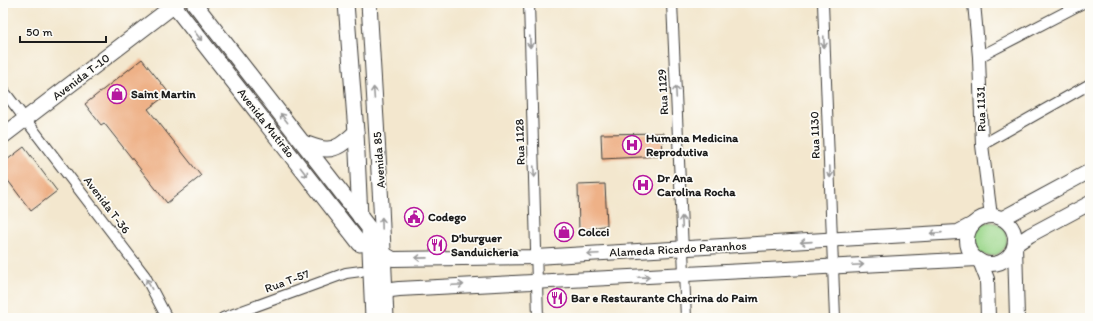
<svg xmlns="http://www.w3.org/2000/svg" width="1093" height="321" font-family="Itim,sans-serif">
	<style>
		.green { fill: #9bd78b; stroke: #5c7a54 }
		.building { fill: #eeb187 }
		.lines { fill: none; stroke-linecap: round; stroke-linejoin: round }
		.minor-casing { stroke: #3c3a37; stroke-width: 12 }
		.tertiary-casing { stroke: #3c3a37; stroke-width: 14 }
		.secondary-casing { stroke: #3c3a37; stroke-width: 16 }
		.primary-casing { stroke: #3c3a37; stroke-width: 17 }
		.minor { stroke: #fff; stroke-width: 10 }
		.tertiary { stroke: #fff; stroke-width: 12 }
		.secondary { stroke: #fff; stroke-width: 14 }
		.primary { stroke: #fff; stroke-width: 15 }
		.oneway { stroke: #999 }
		.labels { text-anchor: middle; stroke-width: 3.5; stroke-linejoin: round; paint-order: stroke }
		.street-label { font-size: 12px; fill: #1c1c1c; stroke: #fdfcf7 }
		.poi-label { font-size: 12px; font-weight: bold; fill: #1c1c1c; stroke: #fdfcf7; text-anchor: start }
	</style>
	<rect width="100%" height="100%" fill="#fdfcf7"/>
	<filter id="ink" filterUnits="userSpaceOnUse"><feTurbulence type="fractalNoise" baseFrequency=".025" numOctaves="2"/><feDisplacementMap in="SourceGraphic" scale="8" xChannelSelector="R" yChannelSelector="G"/><feConvolveMatrix kernelMatrix="1 2 1 2 8 2 1 2 1" color-interpolation-filters="sRGB"/></filter>
	<filter id="wash" filterUnits="userSpaceOnUse"><feTurbulence type="fractalNoise" baseFrequency=".012" numOctaves="4" result="noise"/><feDisplacementMap in="SourceGraphic" scale="16" xChannelSelector="R" yChannelSelector="G"/><feGaussianBlur stdDeviation="0.9" result="paint"/><feColorMatrix in="noise" values="0 0 0 0 0 0 0 0 0 0 0 0 0 0 0 0 0 1.4 0 .05"/><feComposite in="paint" operator="in"/></filter>
	<g filter="url(#wash)">
		<rect width="100%" height="100%" fill="#f3e7ce"/>
		<circle class="green" cx="990" cy="239" r="17"/>
		<g id="blocks">
			<g class="building">
				<polygon points="142,59 169,93 148,109 201,176 167,203 104,123 101,125 85,104"/>
				<polygon points="663,133 662,156 602,159 601,134"/>
				<polygon points="24,147 57,191 31,211 3,174 3,163"/>
				<polygon points="605,184 607,225 579,231 578,185"/>
			</g>
		</g>
	</g>
	<g filter="url(#ink)">
		<use href="#blocks" fill-opacity="0" stroke="#3c3a37" stroke-width="1"/>
		<g class="lines">
			<defs>
				<g id="minor">
					<polyline points="529,3 538,318"/>
					<polyline points="672,3 686,318"/>
					<polyline points="823,3 835,318"/>
					<polyline points="979,57 1083,3"/>
					<polyline points="3,90 145,276 167,318"/>
					<polyline points="982,145 1090,84"/>
					<polyline points="223,318 346,273 361,271"/>
				</g>
				<polyline id="tertiary" points="974,3 979,57 982,145 991,216"/>
				<g id="secondary">
					<circle cx="991" cy="240" r="24"/>
					<polyline points="1003,218 1090,171"/>
					<polyline points="1015,245 1030,235 1090,203"/>
					<polyline points="1015,246 1017,318"/>
					<polyline points="383,253 393,259 536,257 958,232 973,224"/>
					<polyline points="980,261 987,279 988,318"/>
					<polyline points="385,294 391,290 399,289 977,259"/>
				</g>
				<g id="primary">
					<polyline points="172,3 360,244"/>
					<polyline points="194,3 369,228 373,318"/>
					<polyline points="346,3 356,132 360,217"/>
					<polyline points="369,3 381,205 386,318"/>
					<polyline points="3,136 177,3"/>
					<path d="M304,143C310,145 319,149 326,149C338,150 348,139 356,132"/>
				</g>
			</defs>
			<use href="#minor" class="minor-casing"/>
			<use href="#tertiary" class="tertiary-casing"/>
			<use href="#secondary" class="secondary-casing"/>
			<use href="#primary" class="primary-casing"/>
			<use href="#minor" class="minor"/>
			<use href="#tertiary" class="tertiary"/>
			<use href="#secondary" class="secondary"/>
			<use href="#primary" class="primary"/>
		</g>
		<defs><path id="oneway-shaft" d="M-6 0H5M1.5-3L5.5 0L1.5 3" fill="none" stroke-width="1.6" stroke-linecap="round" stroke-linejoin="round"/></defs>
		<g class="oneway">
			<use href="#oneway-shaft" transform="translate(198 36) rotate(52)"/>
			<use href="#oneway-shaft" transform="translate(530 42) rotate(88)"/>
			<use href="#oneway-shaft" transform="translate(824 42) rotate(88)"/>
			<use href="#oneway-shaft" transform="translate(676 92) rotate(-93)"/>
			<use href="#oneway-shaft" transform="translate(374 93) rotate(-94)"/>
			<use href="#oneway-shaft" transform="translate(284 118) rotate(-128)"/>
			<use href="#oneway-shaft" transform="translate(304 172) rotate(52)"/>
			<use href="#oneway-shaft" transform="translate(534 172) rotate(88)"/>
			<use href="#oneway-shaft" transform="translate(830 172) rotate(88)"/>
			<use href="#oneway-shaft" transform="translate(682 222) rotate(-93)"/>
			<use href="#oneway-shaft" transform="translate(382 223) rotate(-92)"/>
			<use href="#oneway-shaft" transform="translate(936 233) rotate(176)"/>
			<use href="#oneway-shaft" transform="translate(806 242) rotate(176)"/>
			<use href="#oneway-shaft" transform="translate(593 254) rotate(177)"/>
			<use href="#oneway-shaft" transform="translate(421 258) rotate(179)"/>
			<use href="#oneway-shaft" transform="translate(858 265) rotate(-3)"/>
			<use href="#oneway-shaft" transform="translate(644 277) rotate(-2)"/>
			<use href="#oneway-shaft" transform="translate(149 284) rotate(-118)"/>
			<use href="#oneway-shaft" transform="translate(458 285) rotate(-3)"/>
		</g>
	</g>
	<defs>
		<symbol id="shop-ring" viewBox="-11 -11 22 22"><circle r="9.5" fill="#fdfcf7" stroke="#b5179e" stroke-width="1.5"/><path d="M-5-2.5h2.3a2.7 3.5 0 0 1 5.4 0H5L5.5 6h-11ZM-1.5-2.5h3a1.5 2.3 0 0 0-3 0Z" fill="#b5179e"/></symbol>
		<symbol id="hospital-ring" viewBox="-11 -11 22 22"><circle r="9.5" fill="#fdfcf7" stroke="#b5179e" stroke-width="1.5"/><path d="M-5-5h3v3.5h4V-5h3V5h-3V1.5h-4V5h-3Z" fill="#b5179e"/></symbol>
		<symbol id="civic-ring" viewBox="-11 -11 22 22"><circle r="9.5" fill="#fdfcf7" stroke="#b5179e" stroke-width="1.5"/><path d="M-.6-6.5H3V-4.5H.6V-3L4-1V1h2V6H-6V1h2V-1L-.6-3ZM-1.2 2.5V6h2.4V2.5Z" fill="#b5179e"/></symbol>
		<symbol id="restaurant-ring" viewBox="-11 -11 22 22"><circle r="9.5" fill="#fdfcf7" stroke="#b5179e" stroke-width="1.5"/><path d="M-5-6h1v4h1v-4h1v4h1v-4h1v5L-1.5 .5V6h-2V.5L-5-1ZM5-6V6H3V1.5H1.5Q1.5-4 5-6Z" fill="#b5179e"/></symbol>
	</defs>
	<g fill-rule="evenodd">
		<use href="#shop-ring" x="106" y="83" width="22" height="22"/>
		<use href="#hospital-ring" x="621" y="134" width="22" height="22"/>
		<use href="#hospital-ring" x="632" y="174" width="22" height="22"/>
		<use href="#civic-ring" x="403" y="206" width="22" height="22"/>
		<use href="#shop-ring" x="553" y="221" width="22" height="22"/>
		<use href="#restaurant-ring" x="426" y="234" width="22" height="22"/>
		<use href="#restaurant-ring" x="546" y="287" width="22" height="22"/>
	</g>
	<g class="labels">
		<g class="street-label">
			<text transform="translate(81 77) rotate(-37)" y="4">Avenida T-10</text>
			<text transform="translate(663 92) rotate(-93)" y="4">Rua 1129</text>
			<text transform="translate(981 109) rotate(-91)" y="4">Rua 1131</text>
			<text transform="translate(266 123) rotate(52)" y="4">Avenida Mutirão</text>
			<text transform="translate(815 135) rotate(-92)" y="4">Rua 1130</text>
			<text transform="translate(520 142) rotate(-92)" y="4">Rua 1128</text>
			<text transform="translate(379 160) rotate(-94)" y="4">Avenida 85</text>
			<text transform="translate(107 205) rotate(53)" y="4">Avenida T-36</text>
			<text transform="translate(678 249) rotate(-3)" y="4">Alameda Ricardo Paranhos</text>
			<text transform="translate(287 281) rotate(-20)" y="4">Rua T-57</text>
		</g>
		<g class="poi-label">
			<text x="131" y="98">Saint Martin</text>
			<text x="646" y="142">Humana Medicina<tspan x="646" dy="14">Reprodutiva</tspan></text>
			<text x="657" y="182">Dr Ana<tspan x="657" dy="14">Carolina Rocha</tspan></text>
			<text x="428" y="221">Codego</text>
			<text x="578" y="236">Colcci</text>
			<text x="451" y="242">D'burguer<tspan x="451" dy="14">Sanduicheria</tspan></text>
			<text x="571" y="302">Bar e Restaurante Chacrina do Paim</text>
		</g>
	</g>
	<rect width="1093" height="321" fill="none" stroke="#fdfcf7" stroke-width="16"/>
	<path d="M20 36v6h86v-6" fill="none" stroke="#1c1c1c" stroke-width="2"/>
	<text x="26" y="36" font-size="12" fill="#1c1c1c" stroke="#fdfcf7" stroke-width="3" paint-order="stroke">50 m</text>
</svg>
